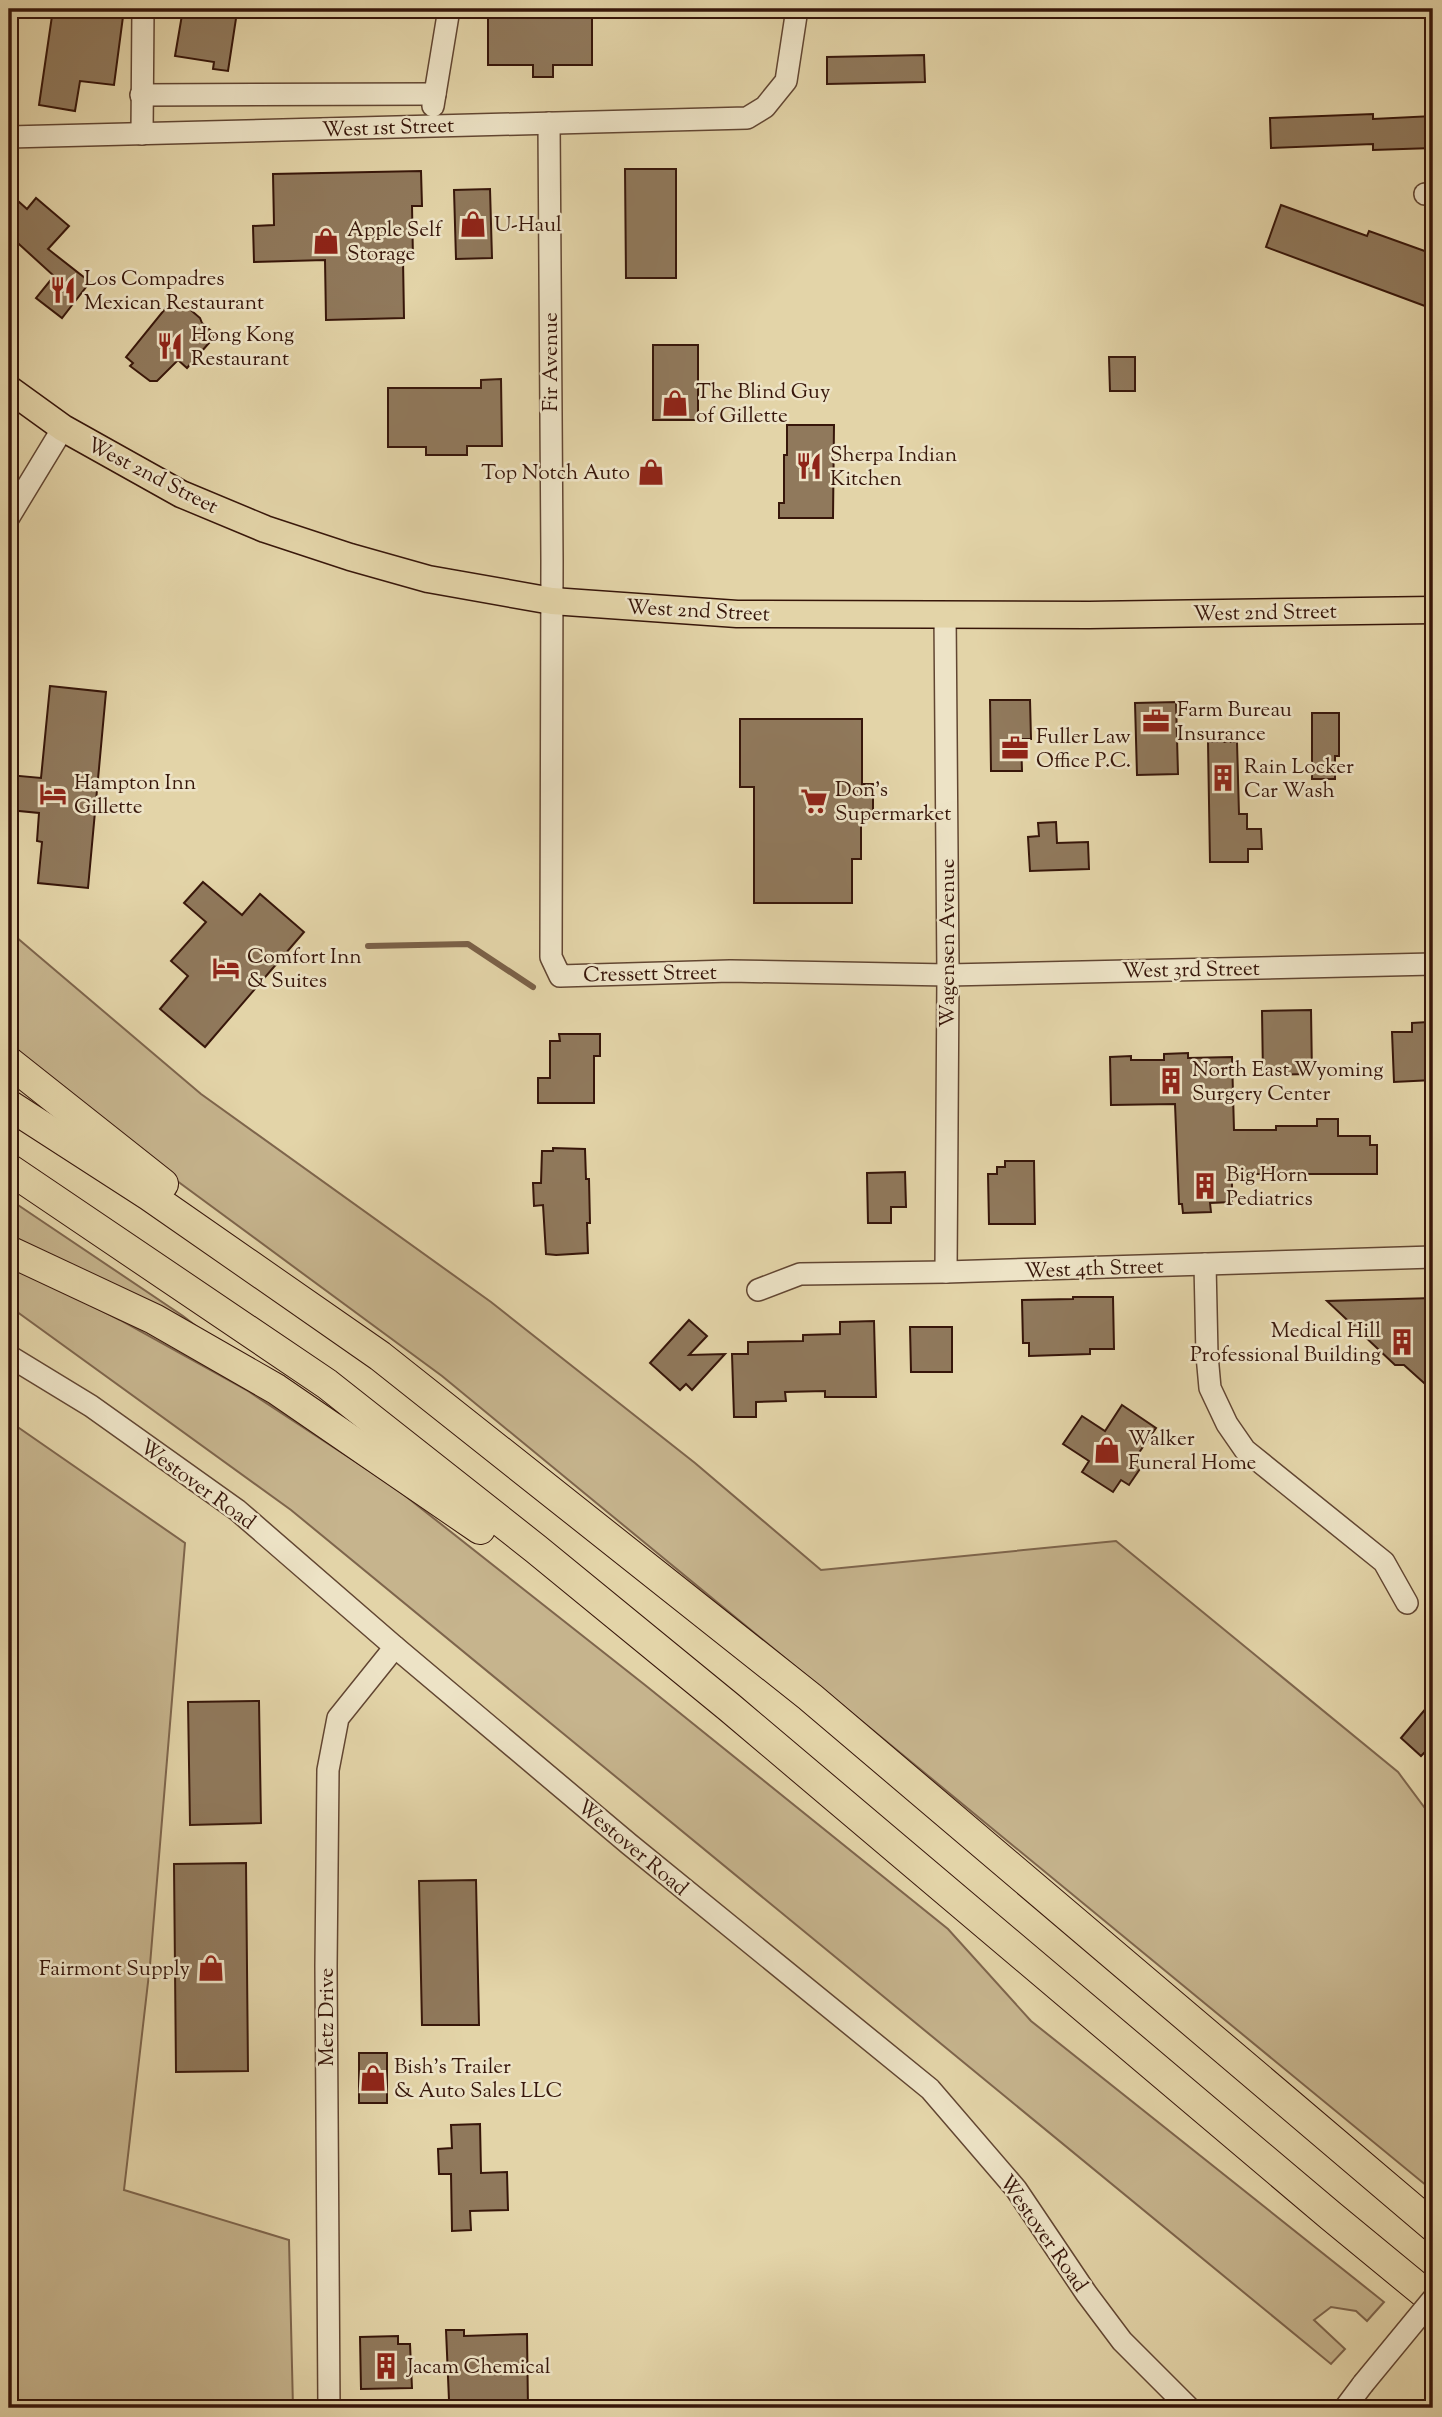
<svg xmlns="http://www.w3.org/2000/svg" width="1442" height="2417" font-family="'Sorts Mill Goudy',serif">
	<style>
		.green { fill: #c6b48d; stroke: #7e654c; stroke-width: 2 }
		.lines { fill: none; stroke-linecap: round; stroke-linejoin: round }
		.stream { stroke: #7b6148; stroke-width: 6 }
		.building { fill: #90795c; stroke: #37160a; stroke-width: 2 }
		.minor-casing { stroke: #624632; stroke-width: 24 }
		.major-casing { stroke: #37160a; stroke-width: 29 }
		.highway-casing { stroke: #37160a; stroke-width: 32 }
		.minor { stroke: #ede3c6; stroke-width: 21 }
		.major { stroke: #e3d4a8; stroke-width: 26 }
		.highway { stroke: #e3d4a8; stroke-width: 30 }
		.minor-bridge-casing { stroke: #624632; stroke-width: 24; stroke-linecap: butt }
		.minor-bridge { stroke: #ede3c6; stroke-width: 21 }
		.labels { text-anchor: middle; stroke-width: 5; stroke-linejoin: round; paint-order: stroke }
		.street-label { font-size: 21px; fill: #37160a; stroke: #ede3c6 }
		.poi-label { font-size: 21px; fill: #37160a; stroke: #ede3c6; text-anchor: start }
	</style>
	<rect width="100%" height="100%" fill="#e3d4a8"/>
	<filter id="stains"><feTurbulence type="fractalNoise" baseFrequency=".00286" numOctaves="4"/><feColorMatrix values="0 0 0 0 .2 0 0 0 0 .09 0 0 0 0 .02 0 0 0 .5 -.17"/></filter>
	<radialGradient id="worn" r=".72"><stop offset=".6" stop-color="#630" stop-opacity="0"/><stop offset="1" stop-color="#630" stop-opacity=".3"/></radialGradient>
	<g class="green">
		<polygon points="9,931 201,1094 491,1302 695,1463 821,1570 1116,1541 1398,1772 1433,1819 1433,2191 442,1376 169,1175 9,1048"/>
		<polygon points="9,1199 183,1316 226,1349 9,1236"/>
		<polygon points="9,1263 120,1320 248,1391 394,1487 645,1685 948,1929 1031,2021 1384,2302 1367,2321 1356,2311 1331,2307 1314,2320 1345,2349 1331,2364 291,1510 9,1306"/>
		<polygon points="9,1421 185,1543 150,1965 124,2190 289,2240 293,2408 9,2408"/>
	</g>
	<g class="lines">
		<polyline class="stream" points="368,946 468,944 533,987"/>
	</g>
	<g class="building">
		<polygon points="53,9 124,9 114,85 80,81 75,111 39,105"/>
		<polygon points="183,9 237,12 228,71 213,69 214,62 175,56"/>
		<polygon points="488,12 592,12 592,65 553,65 553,77 533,77 533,65 488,65"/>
		<polygon points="924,55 925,82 827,84 827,57"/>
		<polygon points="1373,114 1373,119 1433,116 1433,148 1373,150 1373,144 1271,148 1270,118"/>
		<polygon points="625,169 676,169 676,278 626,278"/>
		<polygon points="421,171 422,206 412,206 413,259 403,259 404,318 326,320 325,260 254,262 253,226 274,225 273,174"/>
		<polygon points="490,189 492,258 456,259 454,190"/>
		<polygon points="9,193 27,209 36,198 69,226 48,249 90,282 62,318 36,298 54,276 9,235"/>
		<polygon points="1281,205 1367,236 1369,231 1433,254 1433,309 1266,247"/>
		<polygon points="173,299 179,305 185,305 200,318 202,323 216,335 187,368 178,360 157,381 150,381 130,366 133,363 126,357"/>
		<rect x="653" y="345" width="45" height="75"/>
		<polygon points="1109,357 1135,357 1135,391 1110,391"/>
		<polygon points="501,379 502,446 467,446 467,455 426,455 426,447 388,447 388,388 481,388 481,380"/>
		<polygon points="787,425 834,425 833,518 779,518 779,503 784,503 784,455 787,455"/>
		<polygon points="50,686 106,692 88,888 38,883 42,842 37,841 39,813 9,810 9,775 41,778"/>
		<polygon points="990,700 1030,700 1031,739 1021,739 1022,771 991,771"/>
		<polygon points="1176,702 1178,774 1137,775 1135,703"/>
		<polygon points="1312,713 1339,713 1339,756 1335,756 1335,779 1312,779"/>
		<polygon points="740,719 862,719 862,784 873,784 873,816 861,816 861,859 852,859 852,903 754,903 754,787 740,787"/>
		<polygon points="1208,742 1237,742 1239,814 1247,814 1247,829 1261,829 1262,849 1248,849 1248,862 1210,862"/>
		<polygon points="1056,822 1057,843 1088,842 1089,869 1030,871 1028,837 1039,836 1038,823"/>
		<polygon points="203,882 242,915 260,894 304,932 205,1047 160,1009 188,976 171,961 206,922 184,903"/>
		<polygon points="1311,1010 1312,1074 1263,1075 1262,1011"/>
		<polygon points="1428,1022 1428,1031 1433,1031 1433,1080 1394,1082 1392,1032 1412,1032 1412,1023"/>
		<polygon points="559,1034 600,1034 600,1056 594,1056 594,1103 538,1103 538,1078 550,1078 550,1041 560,1041"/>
		<polygon points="1188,1053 1188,1058 1232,1057 1234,1130 1276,1130 1276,1126 1317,1126 1317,1119 1338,1119 1338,1136 1370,1136 1370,1145 1377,1145 1377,1174 1232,1174 1232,1202 1210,1203 1211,1212 1183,1213 1182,1204 1179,1204 1175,1104 1111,1105 1110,1057 1131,1056 1131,1060 1164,1060 1164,1054"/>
		<polygon points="553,1148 585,1149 586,1179 589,1179 590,1223 587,1223 588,1253 556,1255 546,1254 543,1205 534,1206 533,1183 541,1183 542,1151 553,1151"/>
		<polygon points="1005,1161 1034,1161 1035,1224 989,1224 988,1174 997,1174 997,1167 1005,1167"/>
		<polygon points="905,1172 906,1207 891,1207 891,1223 868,1223 867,1173"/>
		<polygon points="1073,1297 1113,1297 1114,1349 1090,1349 1090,1354 1029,1356 1029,1343 1023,1343 1022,1300 1073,1299"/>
		<polygon points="1433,1298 1433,1391 1404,1365 1395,1365 1327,1301"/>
		<polygon points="689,1320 707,1336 689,1355 725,1354 692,1390 686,1384 680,1390 650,1363"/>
		<polygon points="874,1321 876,1397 825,1397 825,1391 785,1392 786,1401 756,1402 756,1417 734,1417 732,1354 748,1354 748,1342 803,1341 803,1335 840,1334 840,1322"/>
		<polygon points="910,1327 952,1327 952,1372 911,1372"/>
		<polygon points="1122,1405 1156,1428 1136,1457 1144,1463 1129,1485 1121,1480 1113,1492 1082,1472 1089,1461 1063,1444 1082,1416 1105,1431"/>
		<polygon points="1433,1700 1433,1760 1425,1752 1421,1756 1401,1738"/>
		<polygon points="259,1701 261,1823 190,1825 188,1702"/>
		<polygon points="246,1863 248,2071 176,2072 174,1864"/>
		<polygon points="476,1880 479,2025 422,2025 419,1881"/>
		<rect x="359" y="2053" width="28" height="50"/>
		<polygon points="480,2124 481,2173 507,2172 508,2210 470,2211 471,2230 452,2231 451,2174 439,2174 438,2149 452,2148 451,2125"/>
		<polygon points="446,2330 464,2330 464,2336 527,2334 528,2408 477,2408 477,2400 449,2400"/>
		<polygon points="398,2336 398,2344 410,2344 412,2388 361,2389 360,2337"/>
	</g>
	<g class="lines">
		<defs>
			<g id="minor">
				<polyline points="141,95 435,94"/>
				<polyline points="433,106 449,9"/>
				<polyline points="549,123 552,561 551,957 560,976 730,971 948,975 1433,964"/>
				<polyline points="142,134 143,9"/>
				<polyline points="9,137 747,118 765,107 786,81 797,9"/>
				<polyline points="1425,194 1433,194"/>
				<polyline points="9,517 63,428"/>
				<polyline points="945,614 948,975 946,1272"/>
				<polyline points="1205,1264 1207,1355 1210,1388 1227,1424 1245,1450 1384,1562 1407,1603"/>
				<polyline points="758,1290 800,1274 946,1272 1433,1257"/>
				<polyline points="9,1356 91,1406 237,1510 395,1647 629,1844 930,2089 1016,2189 1086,2293 1122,2341 1189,2408"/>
				<polyline points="329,2408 326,1966 328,1770 338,1718 395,1647"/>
				<polyline points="1345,2408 1363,2384"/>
			</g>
			<polyline id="major" points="9,389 63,428 181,494 265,529 350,557 428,579 552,601 737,614 1089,615 1433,610"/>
			<g id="highway">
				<polyline points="9,1062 163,1184"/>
				<polyline points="9,1105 150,1196 380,1356 810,1697 1433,2226"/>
				<polyline points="9,1169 327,1384 536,1549 729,1707 1331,2216 1433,2300"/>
				<polyline points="9,1251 154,1319 276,1389 480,1529"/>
			</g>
		</defs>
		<use href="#minor" class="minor-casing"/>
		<use href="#major" class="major-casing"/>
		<use href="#highway" class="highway-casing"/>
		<use href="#minor" class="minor"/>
		<use href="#major" class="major"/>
		<use href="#highway" class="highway"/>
		<defs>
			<polyline id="minor-bridge" points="1363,2384 1433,2299"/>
		</defs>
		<use href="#minor-bridge" class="minor-bridge-casing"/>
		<use href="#minor-bridge" class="minor-bridge"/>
	</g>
	<defs>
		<symbol id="shop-bare" viewBox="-9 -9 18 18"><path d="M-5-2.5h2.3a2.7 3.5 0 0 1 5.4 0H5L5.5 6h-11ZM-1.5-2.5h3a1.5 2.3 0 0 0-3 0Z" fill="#8f2418" stroke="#ede3c6" stroke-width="2.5" paint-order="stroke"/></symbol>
		<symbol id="restaurant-bare" viewBox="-9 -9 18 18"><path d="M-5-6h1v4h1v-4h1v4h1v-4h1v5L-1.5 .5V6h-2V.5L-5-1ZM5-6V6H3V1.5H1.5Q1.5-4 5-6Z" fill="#8f2418" stroke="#ede3c6" stroke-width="2.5" paint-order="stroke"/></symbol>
		<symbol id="office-bare" viewBox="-9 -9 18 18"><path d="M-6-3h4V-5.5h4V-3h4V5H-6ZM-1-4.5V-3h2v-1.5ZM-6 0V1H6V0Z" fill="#8f2418" stroke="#ede3c6" stroke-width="2.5" paint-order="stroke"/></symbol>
		<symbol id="building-bare" viewBox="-9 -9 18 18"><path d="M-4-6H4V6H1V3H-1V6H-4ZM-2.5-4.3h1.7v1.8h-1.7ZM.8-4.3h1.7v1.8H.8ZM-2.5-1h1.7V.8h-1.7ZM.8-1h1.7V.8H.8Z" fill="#8f2418" stroke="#ede3c6" stroke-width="2.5" paint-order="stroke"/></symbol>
		<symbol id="hotel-bare" viewBox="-9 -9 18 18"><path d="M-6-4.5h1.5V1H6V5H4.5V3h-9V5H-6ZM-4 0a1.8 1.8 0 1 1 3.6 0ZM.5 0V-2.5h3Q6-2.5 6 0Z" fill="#8f2418" stroke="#ede3c6" stroke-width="2.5" paint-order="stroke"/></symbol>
		<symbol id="supermarket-bare" viewBox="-9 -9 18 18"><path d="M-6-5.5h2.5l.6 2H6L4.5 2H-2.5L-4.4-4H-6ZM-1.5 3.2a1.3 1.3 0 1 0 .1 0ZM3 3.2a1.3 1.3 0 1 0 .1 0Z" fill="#8f2418" stroke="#ede3c6" stroke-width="2.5" paint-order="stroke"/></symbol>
	</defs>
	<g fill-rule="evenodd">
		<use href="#shop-bare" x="454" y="205" width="38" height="38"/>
		<use href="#shop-bare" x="307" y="222" width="38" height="38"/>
		<use href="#restaurant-bare" x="44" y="271" width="38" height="38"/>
		<use href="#restaurant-bare" x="151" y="327" width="38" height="38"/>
		<use href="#shop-bare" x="656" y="384" width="38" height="38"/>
		<use href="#restaurant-bare" x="790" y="447" width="38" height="38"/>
		<use href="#shop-bare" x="632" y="453" width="38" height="38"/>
		<use href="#office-bare" x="1137" y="702" width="38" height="38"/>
		<use href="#office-bare" x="996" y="729" width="38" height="38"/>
		<use href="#building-bare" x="1204" y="759" width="38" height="38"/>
		<use href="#hotel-bare" x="34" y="775" width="38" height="38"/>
		<use href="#supermarket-bare" x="795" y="782" width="38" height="38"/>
		<use href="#hotel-bare" x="207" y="949" width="38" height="38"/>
		<use href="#building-bare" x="1152" y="1062" width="38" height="38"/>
		<use href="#building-bare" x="1186" y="1167" width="38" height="38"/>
		<use href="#building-bare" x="1383" y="1323" width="38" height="38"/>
		<use href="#shop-bare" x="1088" y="1431" width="38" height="38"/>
		<use href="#shop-bare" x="192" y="1949" width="38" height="38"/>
		<use href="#shop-bare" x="354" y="2059" width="38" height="38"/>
		<use href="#building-bare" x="367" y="2347" width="38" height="38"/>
	</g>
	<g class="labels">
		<g class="street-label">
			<text transform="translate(388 127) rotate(-2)" y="7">West 1st Street</text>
			<text transform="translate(550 362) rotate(-90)" y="7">Fir Avenue</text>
			<text transform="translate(153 475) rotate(27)" y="7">West 2nd Street</text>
			<text transform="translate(698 610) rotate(3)" y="7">West 2nd Street</text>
			<text transform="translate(1265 612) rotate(-1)" y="7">West 2nd Street</text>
			<text transform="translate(947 943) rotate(-90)" y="7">Wagensen Avenue</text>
			<text transform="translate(1191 969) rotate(-1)" y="7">West 3rd Street</text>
			<text transform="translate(650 973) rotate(-1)" y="7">Cressett Street</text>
			<text transform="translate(1094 1268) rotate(-2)" y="7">West 4th Street</text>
			<text transform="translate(198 1484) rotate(36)" y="7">Westover Road</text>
			<text transform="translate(633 1847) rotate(40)" y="7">Westover Road</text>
			<text transform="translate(326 2017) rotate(-90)" y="7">Metz Drive</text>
			<text transform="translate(1044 2233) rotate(55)" y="7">Westover Road</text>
		</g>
		<g class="poi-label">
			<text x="494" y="231">U-Haul</text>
			<text x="347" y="236">Apple Self<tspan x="347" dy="24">Storage</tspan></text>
			<text x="84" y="285">Los Compadres<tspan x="84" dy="24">Mexican Restaurant</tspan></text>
			<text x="191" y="341">Hong Kong<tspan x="191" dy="24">Restaurant</tspan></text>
			<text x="696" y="398">The Blind Guy<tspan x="696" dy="24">of Gillette</tspan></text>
			<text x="830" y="461">Sherpa Indian<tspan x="830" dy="24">Kitchen</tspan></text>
			<text x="630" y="479" text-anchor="end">Top Notch Auto</text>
			<text x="1177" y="716">Farm Bureau<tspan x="1177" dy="24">Insurance</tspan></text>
			<text x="1036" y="743">Fuller Law<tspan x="1036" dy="24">Office P.C.</tspan></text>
			<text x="1244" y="773">Rain Locker<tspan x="1244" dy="24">Car Wash</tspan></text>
			<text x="74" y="789">Hampton Inn<tspan x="74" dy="24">Gillette</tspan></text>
			<text x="835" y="796">Don's<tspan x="835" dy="24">Supermarket</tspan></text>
			<text x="247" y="963">Comfort Inn<tspan x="247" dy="24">&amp; Suites</tspan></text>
			<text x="1192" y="1076">North East Wyoming<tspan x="1192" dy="24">Surgery Center</tspan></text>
			<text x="1226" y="1181">Big Horn<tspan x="1226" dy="24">Pediatrics</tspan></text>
			<text x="1381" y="1337" text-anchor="end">Medical Hill<tspan x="1381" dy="24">Professional Building</tspan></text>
			<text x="1128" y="1445">Walker<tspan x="1128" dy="24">Funeral Home</tspan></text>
			<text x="190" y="1975" text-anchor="end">Fairmont Supply</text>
			<text x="394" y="2073">Bish's Trailer<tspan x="394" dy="24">&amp; Auto Sales LLC</tspan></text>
			<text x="407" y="2373">Jacam Chemical</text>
		</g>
	</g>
	<rect width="1442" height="2417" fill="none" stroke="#e3d4a8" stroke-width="35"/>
	<rect x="10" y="10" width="1421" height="2396" fill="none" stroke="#37160a" stroke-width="3.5"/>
	<rect x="18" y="18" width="1407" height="2382" fill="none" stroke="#37160a" stroke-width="2"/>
	<rect width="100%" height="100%" filter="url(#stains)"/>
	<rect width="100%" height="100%" fill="url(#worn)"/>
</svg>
